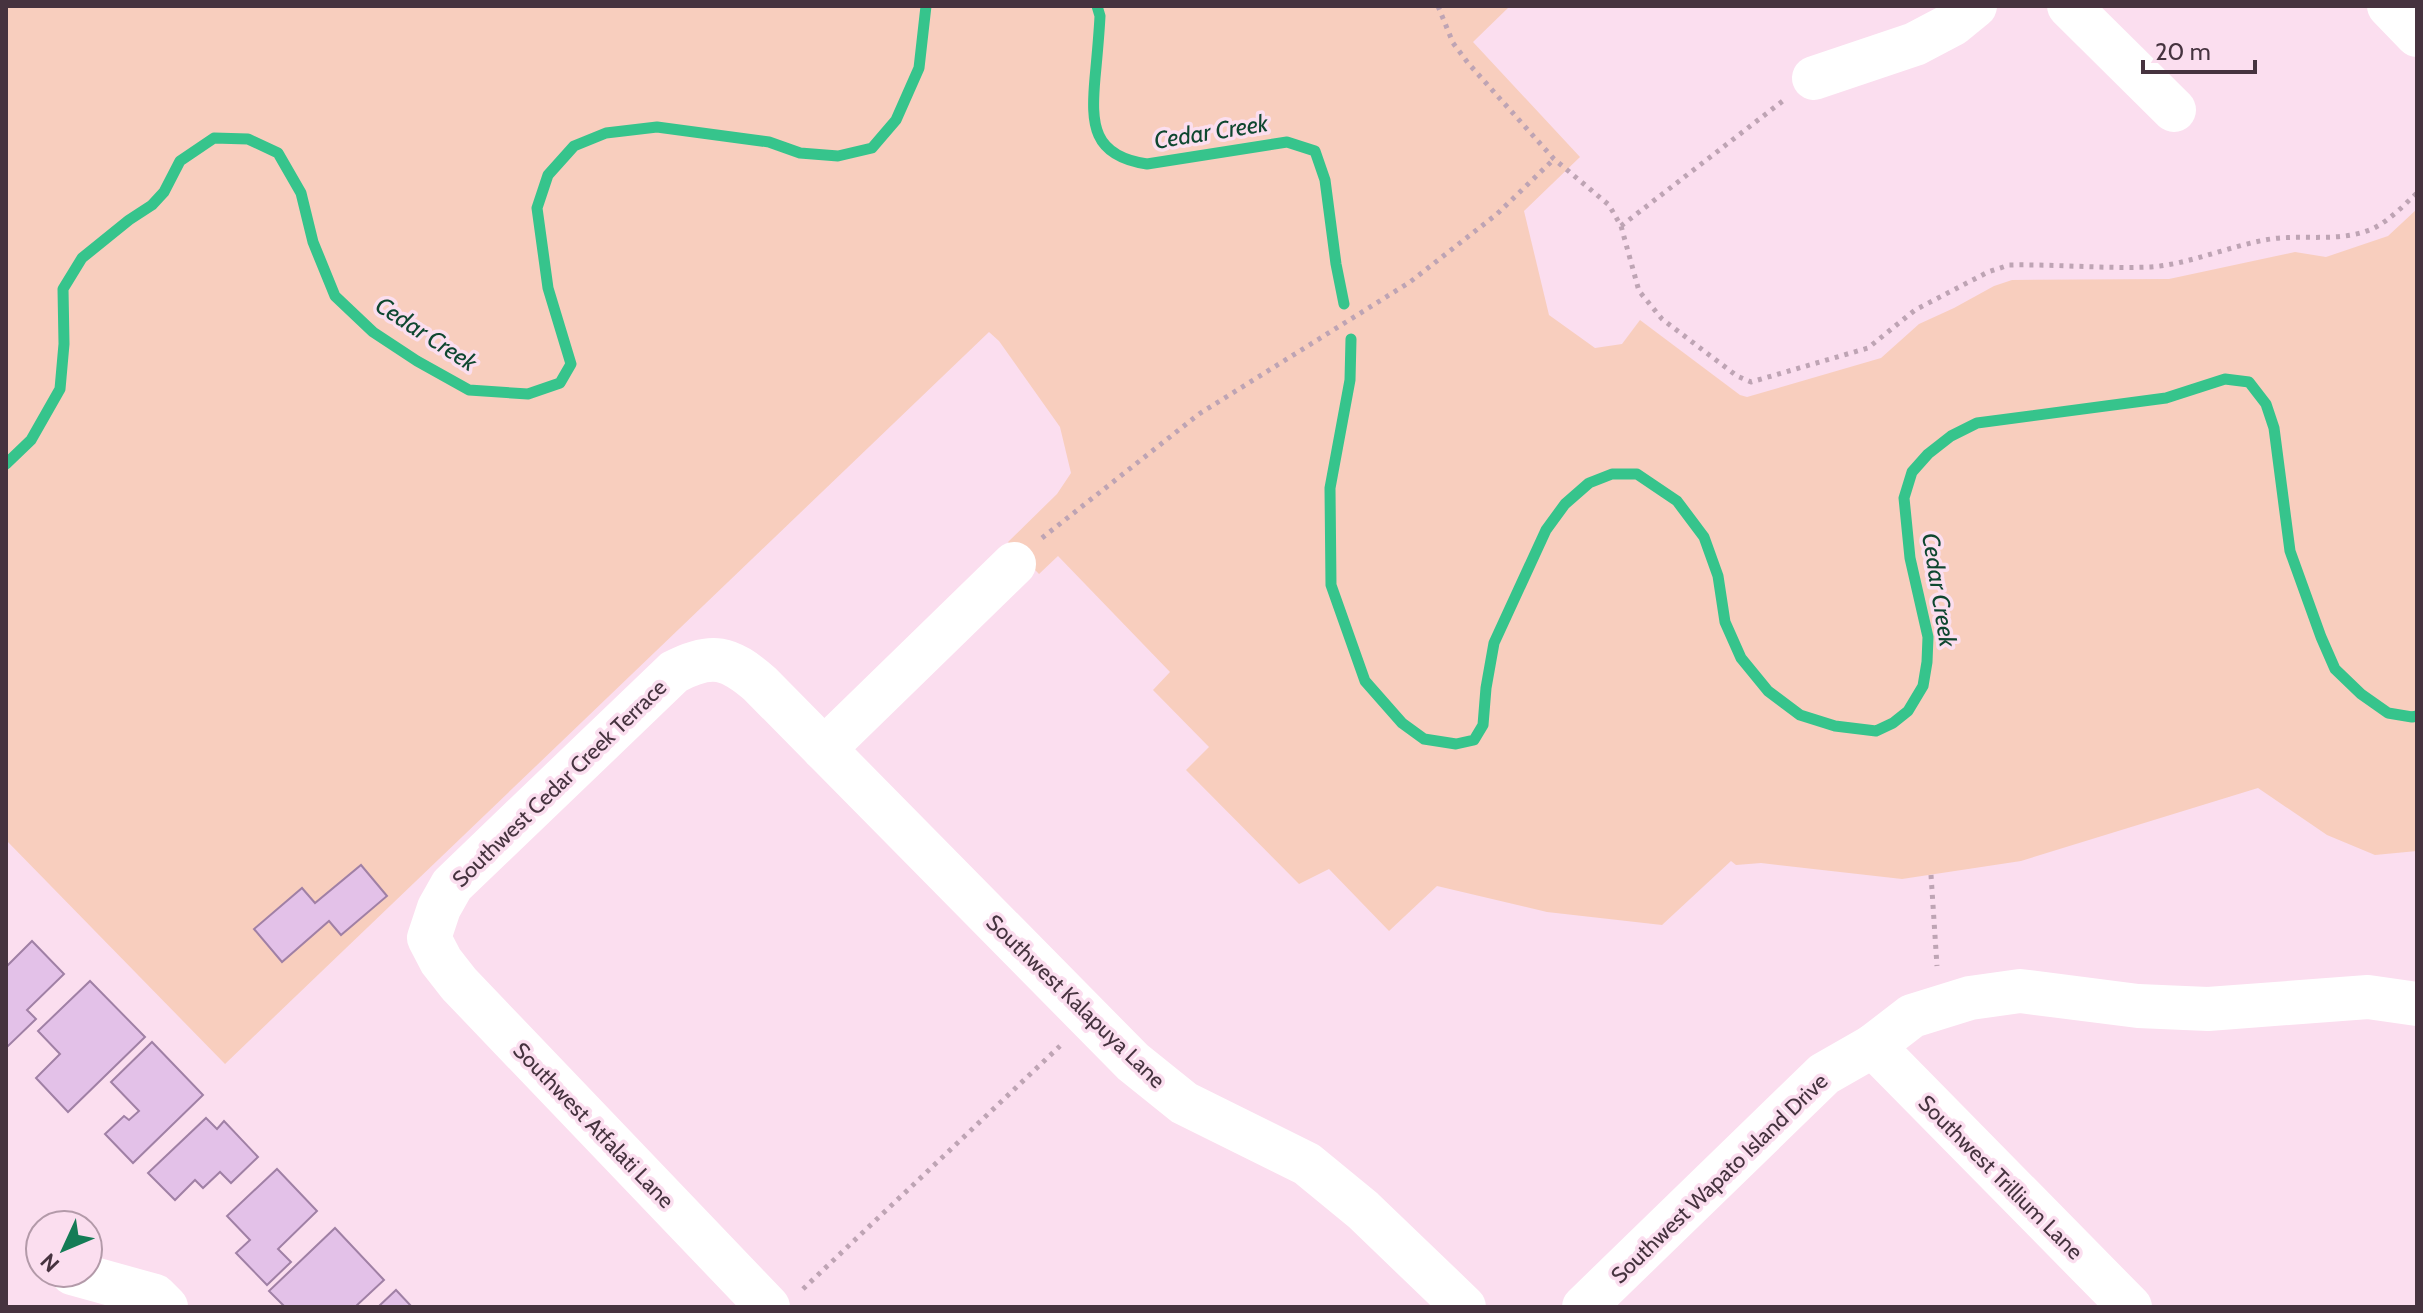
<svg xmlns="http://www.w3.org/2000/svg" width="2423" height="1313" font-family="Cabin,sans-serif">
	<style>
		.green { fill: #f8cebe }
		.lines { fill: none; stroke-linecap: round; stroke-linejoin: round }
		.stream { stroke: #36c48c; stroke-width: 11 }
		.building { fill: #e3c1e8; stroke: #a080a5; stroke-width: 2 }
		.path { stroke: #bea4b4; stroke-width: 5; stroke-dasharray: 4 6; stroke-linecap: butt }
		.minor { stroke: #fff; stroke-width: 44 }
		.labels { text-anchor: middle; stroke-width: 7; stroke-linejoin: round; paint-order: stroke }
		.street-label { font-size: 22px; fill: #46333f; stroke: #fbdeef }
		.water-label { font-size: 24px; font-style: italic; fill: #0e4730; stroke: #fbdeef }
	</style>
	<rect width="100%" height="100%" fill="#fbdeef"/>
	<polygon class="green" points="6,6 1510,6 1473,42 1580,157 1524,211 1549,315 1595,348 1622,344 1640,320 1740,395 1747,397 1881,358 1919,324 1954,308 1994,286 2012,280 2169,279 2295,252 2326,257 2388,236 2417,209 2417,851 2375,855 2327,835 2258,788 2021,861 1902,879 1761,863 1736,865 1731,861 1662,925 1547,912 1437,886 1389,931 1329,869 1299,884 1186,770 1209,747 1153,690 1170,672 1058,556 1039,574 1008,542 1057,494 1071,473 1060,427 999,341 989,332 225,1064 6,840"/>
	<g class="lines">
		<g class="stream">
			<path d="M1097,6L1100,16C1099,36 1097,57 1095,78C1091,124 1092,156 1147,164L1287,142L1315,151L1325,180L1336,264L1344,304"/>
			<polyline points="1351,339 1350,380 1330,488 1331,585 1365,681 1402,723 1424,739 1456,744 1474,740 1483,725 1486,688 1494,643 1546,530 1565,504 1589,483 1612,474 1637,474 1677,501 1704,537 1718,576 1725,622 1741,658 1768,691 1800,715 1835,726 1876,731 1893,723 1908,711 1923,686 1927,662 1928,637 1910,558 1904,498 1912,472 1928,454 1951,436 1977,423 2166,398 2225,379 2249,382 2266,404 2274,428 2290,551 2321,637 2335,669 2361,694 2388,713 2412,717 2417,716"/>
			<polyline points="6,464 31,440 60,389 64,344 63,289 82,258 129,220 152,205 164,192 180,161 214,138 248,139 278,153 301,193 313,242 335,296 373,332 417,361 469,390 528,394 560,383 571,364 548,288 537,208 548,175 574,146 606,133 657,127 769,142 800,153 838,156 872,148 896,120 919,68 926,6"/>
		</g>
	</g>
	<g class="building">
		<polygon points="361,865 387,896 341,935 329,921 282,962 254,929 302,888 315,903"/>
		<polygon points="32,941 64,974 27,1010 36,1019 6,1048 6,967"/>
		<polygon points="90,981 145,1037 68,1112 36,1078 60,1054 38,1031"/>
		<polygon points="152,1042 203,1095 133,1163 105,1134 124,1116 129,1120 139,1111 111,1082"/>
		<polygon points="206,1118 217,1129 224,1121 258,1157 231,1183 220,1172 203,1188 195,1180 175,1200 148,1173"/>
		<polygon points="277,1169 317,1211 278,1249 291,1262 267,1285 236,1253 250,1240 227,1216"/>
		<polygon points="335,1228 384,1280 355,1307 285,1307 269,1291"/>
		<polygon points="396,1290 412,1307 378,1307"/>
	</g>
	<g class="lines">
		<g class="path">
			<path d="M1438,6L1453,43L1468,63L1554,159L1609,205L1621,226L1639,291L1662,319L1737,376L1751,382L1868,348L1915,310L1988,272L2009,265C2056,264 2104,269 2151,267C2189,264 2227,247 2265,240C2300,233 2340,244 2374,228C2390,220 2404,205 2417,193"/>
			<polyline points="1621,226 1784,100"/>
			<polyline points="1042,538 1199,414 1410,282 1497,214 1554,159"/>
			<polyline points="1931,875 1937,966"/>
			<polyline points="803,1289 1060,1046"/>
		</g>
		<g class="minor">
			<polyline points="2069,6 2174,110"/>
			<polyline points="2389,6 2417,35"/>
			<polyline points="1814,78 1915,44 1953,24 1975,6"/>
			<polyline points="824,749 1014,564"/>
			<polyline points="1873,1046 2130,1307"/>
			<polyline points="72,1273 155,1296 166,1307"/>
			<path d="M768,1307L459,984L441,961L429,938L439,908L452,885L674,672C712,652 729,657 760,684L1133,1062L1184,1103L1307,1164L1363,1210L1464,1307"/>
			<polyline points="1584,1307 1824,1074 1873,1046 1912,1016 1970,998 2020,991 2138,1006 2208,1009 2368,997 2417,1004"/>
		</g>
	</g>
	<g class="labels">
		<g class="street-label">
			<text transform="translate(559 783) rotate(-44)" y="8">Southwest Cedar Creek Terrace</text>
			<text transform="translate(1076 1001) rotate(44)" y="8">Southwest Kalapuya Lane</text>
			<text transform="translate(594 1125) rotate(46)" y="8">Southwest Atfalati Lane</text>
			<text transform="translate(2001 1177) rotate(45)" y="8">Southwest Trillium Lane</text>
			<text transform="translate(1719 1178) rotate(-44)" y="8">Southwest Wapato Island Drive</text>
		</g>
		<g class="water-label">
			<text transform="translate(1211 132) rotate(-9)" y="8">Cedar Creek</text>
			<text transform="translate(426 334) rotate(33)" y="8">Cedar Creek</text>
			<text transform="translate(1939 590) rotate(81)" y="8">Cedar Creek</text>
		</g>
	</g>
	<rect width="2423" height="1313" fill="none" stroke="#46333f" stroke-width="16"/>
	<g transform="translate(64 1249) rotate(226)"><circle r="38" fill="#fbdeef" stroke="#b39aa9" stroke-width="2"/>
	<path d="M0-6L14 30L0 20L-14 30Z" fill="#147c56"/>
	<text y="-12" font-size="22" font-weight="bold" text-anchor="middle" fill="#46333f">N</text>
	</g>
	<path d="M2143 60v12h112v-12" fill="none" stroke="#46333f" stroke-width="4"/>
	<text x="2155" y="60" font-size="24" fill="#46333f" stroke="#fbdeef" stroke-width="6" paint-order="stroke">20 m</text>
</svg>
